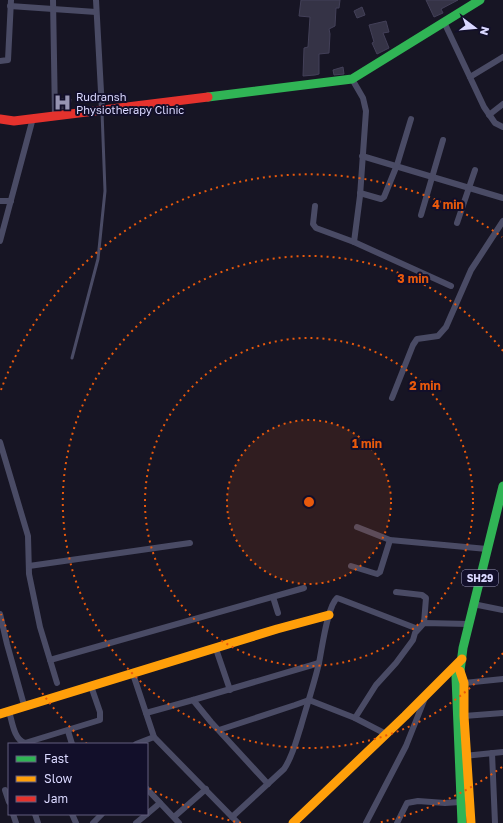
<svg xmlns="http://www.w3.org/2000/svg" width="503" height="823" font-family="'Golos Text',sans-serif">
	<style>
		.building { fill: #353346; stroke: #434058 }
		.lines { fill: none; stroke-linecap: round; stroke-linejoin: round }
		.lane { stroke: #4a4b65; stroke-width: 3 }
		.street { stroke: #4a4b65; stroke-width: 6 }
		.fast { stroke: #30b455; stroke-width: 9 }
		.slow { stroke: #ff9f0a; stroke-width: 9 }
		.jam { stroke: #e5322d; stroke-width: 9 }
		.ring { fill: none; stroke: #e8590c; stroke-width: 2; stroke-dasharray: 2 4 }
		.labels { text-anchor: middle; stroke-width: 4; stroke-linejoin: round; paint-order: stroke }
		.shield { fill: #120f2a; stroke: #9e9cbf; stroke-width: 1 }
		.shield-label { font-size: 10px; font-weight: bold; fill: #dad8ff }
		.poi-label { font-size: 11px; fill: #dad8ff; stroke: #120f2a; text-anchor: start }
		.centre { fill: #e8590c; stroke: #120f2a; stroke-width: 2 }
		.ring-label { font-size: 12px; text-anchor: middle; font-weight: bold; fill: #e8590c; stroke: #120f2a; stroke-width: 4; stroke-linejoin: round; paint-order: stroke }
	</style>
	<rect width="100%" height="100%" fill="#171524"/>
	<g class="building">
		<polygon points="301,0 340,0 339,8 336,8 335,26 329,29 330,34 329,53 319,54 319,74 315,75 303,76 304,48 308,47 310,17 299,16"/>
		<polygon points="426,0 458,0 441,9 443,13 434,17"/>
		<polygon points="362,7 365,15 357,18 354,11"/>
		<polygon points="386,21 389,32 383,33 389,48 377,54 372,43 374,42 369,25"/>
		<polygon points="343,67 344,74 334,75 333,70"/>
		<polygon points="59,99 71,99 70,108 59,109"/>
	</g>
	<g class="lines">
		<polyline class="lane" points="72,358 98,259 105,191 102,112"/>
		<g class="street">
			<polyline points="53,0 55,116"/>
			<polyline points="96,0 102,110"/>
			<polyline points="10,6 96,12"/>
			<polyline points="444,22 484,107 495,123 503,127"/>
			<polyline points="0,61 8,60 11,0"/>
			<polyline points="470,77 503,57"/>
			<polyline points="352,79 363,98 366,111 360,196 354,242 451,286"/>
			<polyline points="489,115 503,104"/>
			<polyline points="362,156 503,198"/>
			<polyline points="360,193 381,199 384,197 397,165 411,119"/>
			<polyline points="0,201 11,201"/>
			<polyline points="315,206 313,224 316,228 354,242"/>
			<polyline points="421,215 443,140"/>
			<polyline points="457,223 475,170"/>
			<polyline points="0,241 33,118"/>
			<polyline points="392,398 413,345 417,339 438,336 446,327 471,270 503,221"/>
			<polyline points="0,442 28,536 29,574 40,627 57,683"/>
			<polyline points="357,527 390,540 487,549"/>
			<polyline points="29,566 190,543"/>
			<polyline points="351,566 377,574 380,572 390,540"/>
			<polyline points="396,592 422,595 426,598 424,623"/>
			<polyline points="273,597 278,613"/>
			<polyline points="473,604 503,610"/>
			<polyline points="0,614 7,644 24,705"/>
			<polyline points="216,649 230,690"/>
			<polyline points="50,660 304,588"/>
			<polyline points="133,674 154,737 238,823"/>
			<polyline points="464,683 503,679"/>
			<polyline points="193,700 211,722 268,784"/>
			<path d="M9,711C12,721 14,740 25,743L100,720V712L91,686"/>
			<polyline points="146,713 193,700 319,663"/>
			<polyline points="464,716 503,713"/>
			<polyline points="355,718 376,685 396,663 413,640 415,633 424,623 469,624"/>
			<polyline points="219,730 295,705 309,700 355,718 386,734"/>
			<polyline points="68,731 72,744"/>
			<polyline points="136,744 154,737"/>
			<polyline points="492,753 495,823"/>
			<polyline points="464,756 503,752"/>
			<polyline points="147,789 179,823"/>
			<polyline points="5,790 9,802"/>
			<polyline points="13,814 16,823"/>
			<polyline points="35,814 38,823"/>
			<polyline points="72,814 76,823"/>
			<polyline points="147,814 160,803"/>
			<polyline points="174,817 206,789"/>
			<path d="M232,817L284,769C293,756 296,741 301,726C307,705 314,684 319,663C322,649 327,607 337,598L340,599L418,629"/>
			<polyline points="93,823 102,814"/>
			<polyline points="136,823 147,814"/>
			<polyline points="366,823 406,746 425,698"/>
			<polyline points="397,823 407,803 418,801 445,803 460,802"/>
		</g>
		<g class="fast">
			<polyline points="208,97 352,79 480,0"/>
			<polyline points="462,823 456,677 460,671 463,648 503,486"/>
		</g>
		<g class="slow">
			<polyline points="460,671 464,683 464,716 471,823"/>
			<polyline points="0,714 277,629 329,615"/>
			<polyline points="293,823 405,716 462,659"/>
		</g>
		<polyline class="jam" points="0,119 14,121 208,97"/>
	</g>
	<circle cx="309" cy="502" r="82" fill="#e8590c" fill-opacity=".12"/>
	<g class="ring">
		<circle cx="309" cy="502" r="82"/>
		<circle cx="309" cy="502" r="164"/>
		<path d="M503 653A246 246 0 1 1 503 351"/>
		<path d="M502 767A328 328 0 0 1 377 823M241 823A328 328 0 0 1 147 787M87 744A328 328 0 0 1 1 614M1 390A328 328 0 0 1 502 237"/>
	</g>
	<defs>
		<symbol id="hospital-bare" viewBox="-9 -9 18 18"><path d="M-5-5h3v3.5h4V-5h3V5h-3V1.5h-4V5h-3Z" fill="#9694b2" stroke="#120f2a" stroke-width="2.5" paint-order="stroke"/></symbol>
	</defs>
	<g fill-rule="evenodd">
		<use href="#hospital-bare" x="50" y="90" width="25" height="25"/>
	</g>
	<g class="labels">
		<rect class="shield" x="462" y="570" width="36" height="16" rx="3"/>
		<g class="shield-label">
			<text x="480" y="582">SH29</text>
		</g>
		<g class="poi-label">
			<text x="76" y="101">Rudransh<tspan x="76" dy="13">Physiotherapy Clinic</tspan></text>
		</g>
	</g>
	<circle cx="309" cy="502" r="6" class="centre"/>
	<g class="ring-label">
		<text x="448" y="209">4 min</text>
		<text x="413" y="283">3 min</text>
		<text x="425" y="390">2 min</text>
		<text x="367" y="448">1 min</text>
	</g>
	<rect x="8" y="743" width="140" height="72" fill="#120f2a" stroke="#625f7f"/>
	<rect x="16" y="756" width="20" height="6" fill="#30b455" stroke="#625f7f"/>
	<text x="44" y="763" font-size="12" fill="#dad8ff">Fast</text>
	<rect x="16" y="776" width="20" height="6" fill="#ff9f0a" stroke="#625f7f"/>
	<text x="44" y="783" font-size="12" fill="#dad8ff">Slow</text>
	<rect x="16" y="796" width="20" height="6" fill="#e5322d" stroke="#625f7f"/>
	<text x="44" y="803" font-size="12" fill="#dad8ff">Jam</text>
	<g transform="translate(475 28) rotate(106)" stroke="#120f2a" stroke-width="3" paint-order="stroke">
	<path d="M0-3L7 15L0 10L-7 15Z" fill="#dad8ff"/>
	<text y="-6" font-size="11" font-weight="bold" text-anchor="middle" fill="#dad8ff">N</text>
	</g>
</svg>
